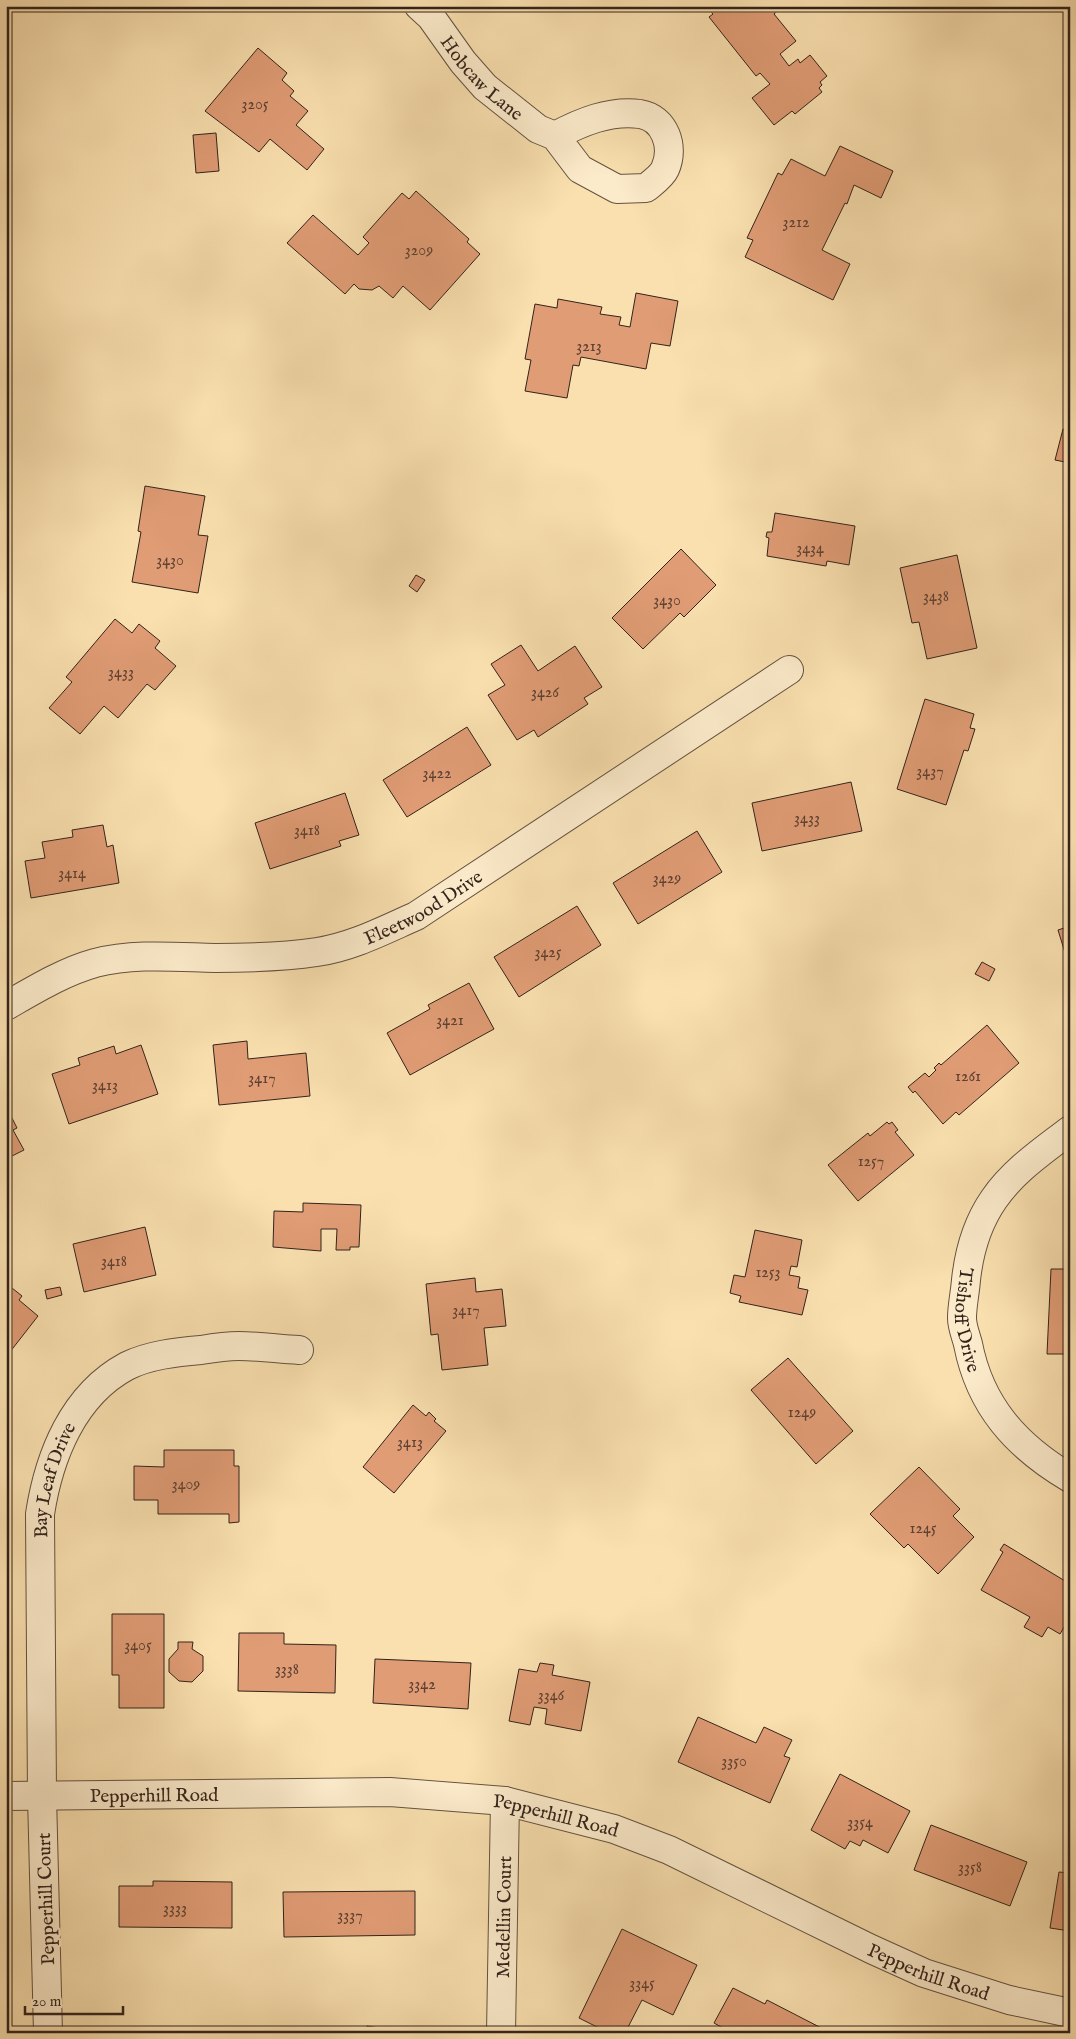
<svg xmlns="http://www.w3.org/2000/svg" width="1076" height="2039" font-family="'IM FELL English',serif">
	<style>
		.building { fill: #e09c75; stroke: #32231c }
		.lines { fill: none; stroke-linecap: round; stroke-linejoin: round }
		.minor-casing { stroke: #645241; stroke-width: 30 }
		.minor { stroke: #fcebcb; stroke-width: 28 }
		.labels { text-anchor: middle; stroke-width: 5; stroke-linejoin: round; paint-order: stroke }
		.number-label { font-size: 16px; fill: #5e4132 }
		.street-label { font-size: 19px; fill: #32231c; stroke: #fcebcb }
	</style>
	<rect width="100%" height="100%" fill="#fae0af"/>
	<filter id="stains"><feTurbulence type="fractalNoise" baseFrequency=".004" numOctaves="4"/><feColorMatrix values="0 0 0 0 .2 0 0 0 0 .09 0 0 0 0 .02 0 0 0 .5 -.17"/></filter>
	<radialGradient id="worn" r=".72"><stop offset=".6" stop-color="#630" stop-opacity="0"/><stop offset="1" stop-color="#630" stop-opacity=".3"/></radialGradient>
	<g class="building">
		<polygon points="718,6 783,6 774,14 796,41 780,54 789,66 798,59 800,63 810,55 827,76 820,82 822,85 819,88 822,92 795,114 792,111 774,125 752,98 770,84 760,73 756,76 709,17 713,14 711,12"/>
		<polygon points="258,48 287,73 282,80 294,91 290,96 308,111 296,125 324,149 307,170 270,139 259,152 205,111"/>
		<polygon points="216,133 219,171 196,173 193,135"/>
		<polygon points="840,146 893,171 881,198 854,185 847,204 845,203 822,250 850,264 833,300 745,257 753,240 747,238 778,173 782,175 791,159 825,176"/>
		<polygon points="416,191 469,239 467,242 480,254 430,310 403,286 393,298 379,286 372,290 359,289 354,284 345,294 287,243 313,215 358,255 369,243 363,237 402,193 409,199"/>
		<polygon points="636,293 678,301 670,346 651,343 646,369 581,357 579,366 573,365 567,398 525,391 531,360 525,359 535,304 557,308 558,299 602,307 600,314 621,317 619,325 630,327"/>
		<polygon points="1063,429 1070,431 1070,463 1055,460"/>
		<polygon points="145,486 205,496 198,535 208,536 198,593 132,582 141,532 138,531"/>
		<polygon points="775,513 855,526 849,565 827,561 826,566 767,556 769,538 766,537 767,532 772,532"/>
		<polygon points="681,549 716,585 684,617 680,613 643,649 612,618"/>
		<polygon points="957,555 977,648 927,659 919,622 912,623 900,568"/>
		<polygon points="416,575 425,580 417,592 409,586"/>
		<polygon points="115,619 132,633 139,624 160,641 155,648 176,666 155,690 147,684 118,718 104,706 80,734 49,708 72,682 66,677"/>
		<polygon points="521,645 538,671 575,646 602,687 584,698 588,704 538,737 534,730 517,740 488,695 505,685 491,664"/>
		<polygon points="925,699 974,714 970,728 975,729 968,751 964,750 946,805 897,789"/>
		<polygon points="467,727 491,765 407,817 383,780"/>
		<polygon points="851,782 862,831 762,851 752,803"/>
		<polygon points="345,793 359,835 339,841 341,846 270,869 255,823"/>
		<polygon points="103,825 107,847 113,845 119,883 31,898 25,861 45,858 42,842 73,837 72,830"/>
		<polygon points="697,831 722,872 638,924 613,883"/>
		<polygon points="577,906 601,945 519,997 494,957"/>
		<polygon points="1070,926 1070,969 1058,930"/>
		<polygon points="982,962 995,969 989,981 975,974"/>
		<polygon points="469,983 494,1029 410,1075 387,1033 430,1009 428,1005"/>
		<polygon points="987,1025 1019,1063 959,1115 956,1112 943,1124 915,1091 913,1093 908,1087 925,1073 929,1077 936,1070 934,1068 939,1063 941,1065"/>
		<polygon points="247,1041 248,1059 306,1053 310,1096 219,1105 213,1045"/>
		<polygon points="141,1045 158,1094 69,1124 52,1074 80,1065 78,1058 114,1046 116,1054"/>
		<polygon points="11,1116 17,1128 13,1130 24,1150 6,1159 6,1117"/>
		<polygon points="887,1122 889,1124 892,1122 898,1130 895,1132 914,1155 858,1201 828,1165 868,1133 870,1136"/>
		<polygon points="303,1203 361,1205 359,1247 350,1247 350,1250 336,1250 337,1229 321,1229 321,1251 273,1247 274,1211 303,1212"/>
		<polygon points="145,1227 156,1275 84,1292 73,1244"/>
		<polygon points="755,1230 802,1240 797,1267 791,1266 789,1275 800,1277 798,1288 808,1290 802,1315 739,1302 741,1296 730,1293 734,1275 745,1277"/>
		<polygon points="1051,1269 1070,1269 1070,1354 1047,1354"/>
		<polygon points="475,1278 476,1292 502,1289 506,1326 484,1328 488,1365 442,1370 438,1334 431,1335 426,1284"/>
		<polygon points="60,1287 62,1295 47,1299 45,1290"/>
		<polygon points="12,1288 22,1296 19,1300 38,1316 6,1357 6,1290 9,1292"/>
		<polygon points="788,1358 853,1431 816,1464 751,1390"/>
		<polygon points="413,1405 426,1416 429,1412 436,1419 434,1421 446,1431 394,1493 363,1467"/>
		<polygon points="164,1450 234,1450 234,1466 239,1466 239,1522 229,1523 229,1514 158,1514 158,1500 134,1500 134,1466 164,1467"/>
		<polygon points="919,1467 960,1509 953,1516 974,1537 938,1574 908,1544 904,1548 870,1514"/>
		<polygon points="1004,1544 1070,1584 1070,1617 1060,1634 1048,1627 1042,1637 1024,1627 1030,1617 981,1590 1003,1552 1000,1550"/>
		<polygon points="112,1614 164,1614 164,1708 119,1708 119,1675 112,1675"/>
		<polygon points="239,1633 284,1633 284,1644 336,1645 335,1693 238,1691"/>
		<polygon points="178,1642 193,1642 192,1649 203,1656 203,1671 192,1682 179,1681 169,1672 169,1659 178,1649"/>
		<polygon points="375,1659 471,1663 468,1709 373,1703"/>
		<polygon points="540,1663 554,1665 552,1675 590,1682 581,1731 545,1724 547,1709 534,1707 530,1725 509,1721 519,1669 537,1672"/>
		<polygon points="698,1717 756,1743 764,1727 792,1740 784,1756 790,1758 770,1803 678,1762"/>
		<polygon points="840,1774 910,1811 888,1853 863,1840 860,1846 850,1841 845,1849 811,1830"/>
		<polygon points="931,1825 1027,1862 1010,1906 914,1870"/>
		<polygon points="1059,1872 1070,1873 1070,1931 1050,1928"/>
		<polygon points="153,1881 232,1882 232,1928 119,1927 119,1886 153,1886"/>
		<polygon points="415,1891 415,1935 284,1937 283,1892"/>
		<polygon points="622,1929 697,1965 673,2015 642,2000 625,2033 609,2033 579,2018"/>
		<polygon points="733,1988 765,2004 767,2000 831,2033 732,2033 714,2023"/>
		<polygon points="367,2026 411,2033 365,2033"/>
	</g>
	<g class="lines">
		<defs>
			<g id="minor">
				<path id="s1" d="M419,6L431,17L463,62L485,87L538,129L555,136L580,169L617,189L646,188C652,183 662,176 665,169C675,147 665,118 640,114C610,110 581,122 555,136"/>
				<path id="s2" d="M6,1006C34,990 63,972 95,963C134,953 175,957 215,958C249,958 283,957 317,952C352,947 384,930 416,916L789,670"/>
				<path id="s3" d="M1070,1130C1043,1151 1014,1170 994,1199C978,1222 969,1252 966,1280C965,1293 962,1306 962,1318C962,1327 966,1336 968,1344C980,1406 1016,1446 1070,1478"/>
				<path id="s4" d="M6,1796L390,1792L505,1801L614,1829L669,1850L871,1949L924,1973L1009,2000L1070,2013"/>
				<path id="s5" d="M48,2033L42,1796L40,1514C49,1456 73,1395 127,1366C149,1355 177,1352 201,1350C213,1348 226,1346 239,1346C259,1346 279,1349 299,1350"/>
				<path id="s6" d="M501,2033L505,1801"/>
			</g>
		</defs>
		<use href="#minor" class="minor-casing"/>
		<use href="#minor" class="minor"/>
	</g>
	<g class="labels">
		<g class="number-label">
			<text x="255" y="109">3205</text>
			<text x="796" y="227">3212</text>
			<text x="419" y="255">3209</text>
			<text x="589" y="351">3213</text>
			<text x="810" y="553">3434</text>
			<text x="170" y="565">3430</text>
			<text x="936" y="601">3438</text>
			<text x="667" y="605">3430</text>
			<text x="121" y="677">3433</text>
			<text x="545" y="697">3426</text>
			<text x="930" y="776">3437</text>
			<text x="437" y="778">3422</text>
			<text x="807" y="823">3433</text>
			<text x="307" y="835">3418</text>
			<text x="72" y="878">3414</text>
			<text x="667" y="883">3429</text>
			<text x="548" y="957">3425</text>
			<text x="450" y="1025">3421</text>
			<text x="968" y="1081">1261</text>
			<text x="262" y="1083">3417</text>
			<text x="105" y="1090">3413</text>
			<text x="871" y="1166">1257</text>
			<text x="114" y="1266">3418</text>
			<text x="768" y="1277">1253</text>
			<text x="466" y="1315">3417</text>
			<text x="802" y="1417">1249</text>
			<text x="410" y="1447">3413</text>
			<text x="186" y="1489">3409</text>
			<text x="923" y="1533">1245</text>
			<text x="138" y="1650">3405</text>
			<text x="287" y="1674">3338</text>
			<text x="422" y="1689">3342</text>
			<text x="551" y="1700">3346</text>
			<text x="734" y="1766">3350</text>
			<text x="860" y="1827">3354</text>
			<text x="970" y="1872">3358</text>
			<text x="175" y="1913">3333</text>
			<text x="350" y="1920">3337</text>
			<text x="642" y="1988">3345</text>
		</g>
		<g class="street-label">
			<text dy="7" stroke="none"><textPath href="#s1" startOffset="96">Hobcaw Lane</textPath></text>
			<text dy="7" stroke="none"><textPath href="#s2" startOffset="438">Fleetwood Drive</textPath></text>
			<text dy="7" stroke="none"><textPath href="#s3" startOffset="230">Tishoff Drive</textPath></text>
			<text dy="7" stroke="none"><textPath href="#s5" startOffset="555">Bay Leaf Drive</textPath></text>
			<text dy="7" stroke="none"><textPath href="#s4" startOffset="148">Pepperhill Road</textPath></text>
			<text dy="7" stroke="none"><textPath href="#s4" startOffset="552">Pepperhill Road</textPath></text>
			<text transform="translate(45 1899) rotate(-92)" y="7">Pepperhill Court</text>
			<text dy="7" stroke="none"><textPath href="#s6" startOffset="116">Medellin Court</textPath></text>
			<text dy="7" stroke="none"><textPath href="#s4" startOffset="958">Pepperhill Road</textPath></text>
		</g>
	</g>
	<rect width="1076" height="2039" fill="none" stroke="#fae0af" stroke-width="25"/>
	<rect x="8" y="8" width="1061" height="2024" fill="none" stroke="#32231c" stroke-width="2.5"/>
	<rect x="12" y="12" width="1051" height="2014" fill="none" stroke="#32231c"/>
	<path d="M25 2006v8h98v-8" fill="none" stroke="#32231c" stroke-width="2.5"/>
	<text x="32" y="2006" font-size="15" fill="#32231c" stroke="#fcebcb" stroke-width="4" paint-order="stroke">20 m</text>
	<rect width="100%" height="100%" filter="url(#stains)"/>
	<rect width="100%" height="100%" fill="url(#worn)"/>
</svg>
